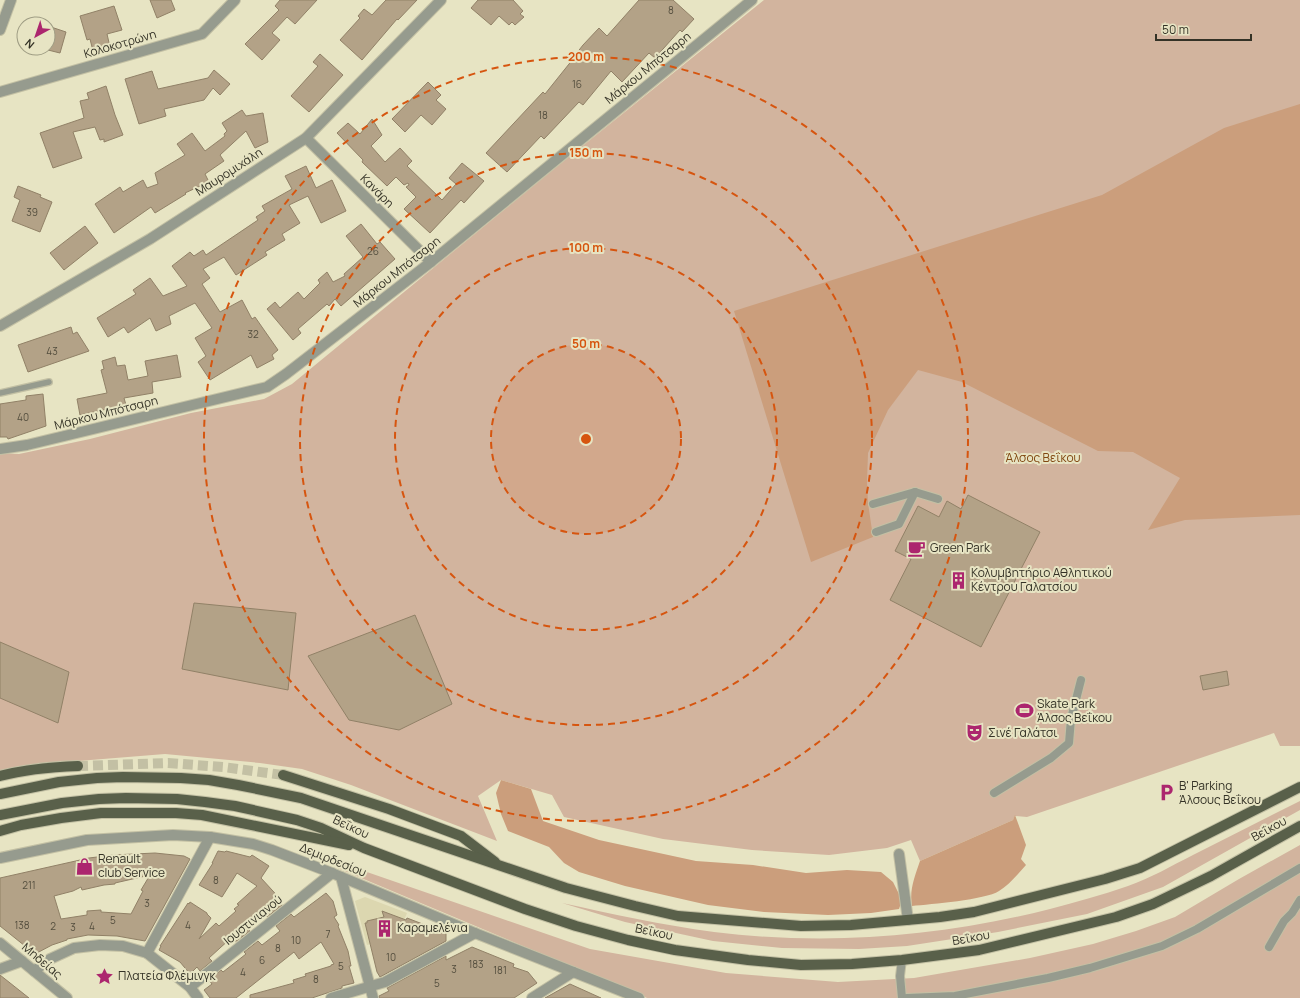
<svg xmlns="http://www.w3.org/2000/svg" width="1300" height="998" font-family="Manrope,sans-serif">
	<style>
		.built { fill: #dcd7b0 }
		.green { fill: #d2b49e }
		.forest { fill: #cb9e7c }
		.building { fill: #b3a287; stroke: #918167; fill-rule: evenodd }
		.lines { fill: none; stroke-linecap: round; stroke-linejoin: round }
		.primary-tunnel { stroke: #c3c0a4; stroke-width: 10; stroke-dasharray: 10 5; stroke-linecap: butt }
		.service-casing { stroke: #c3c0a4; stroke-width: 8 }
		.pedestrian-casing { stroke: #c3c0a4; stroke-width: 10 }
		.minor-casing { stroke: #c3c0a4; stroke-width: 12 }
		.tertiary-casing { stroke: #c3c0a4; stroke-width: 12 }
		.primary-casing { stroke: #c3c0a4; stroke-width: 12 }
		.service { stroke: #969b8e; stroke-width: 5.5 }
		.pedestrian { stroke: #969b8e; stroke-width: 8 }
		.minor { stroke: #969b8e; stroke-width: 10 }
		.tertiary { stroke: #969b8e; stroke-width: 10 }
		.primary { stroke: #59604a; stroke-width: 10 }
		.ring { fill: none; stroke: #d6550f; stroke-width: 2; stroke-dasharray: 7 5 }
		.labels { text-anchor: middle; stroke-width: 4; stroke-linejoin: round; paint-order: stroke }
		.number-label { font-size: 10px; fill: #544e3e }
		.street-label { font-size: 12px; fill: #343226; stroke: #e7e4c3 }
		.park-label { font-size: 12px; fill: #804710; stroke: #e7e4c3 }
		.poi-label { font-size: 12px; fill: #343226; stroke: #e7e4c3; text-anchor: start }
		.centre { fill: #d6550f; stroke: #e7e4c3; stroke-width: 2 }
		.ring-label { font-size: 12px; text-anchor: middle; font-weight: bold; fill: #d6550f; stroke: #e7e4c3; stroke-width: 4; stroke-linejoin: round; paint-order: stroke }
	</style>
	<rect width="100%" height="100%" fill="#e7e4c3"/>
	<polygon class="built" points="365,897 407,913 397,937 367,945 355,901"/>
	<g class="green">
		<polygon points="764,0 1300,0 1300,746 1280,746 1274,733 1027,817 1015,816 1013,820 920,861 911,840 887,848 829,855 752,850 663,839 564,817 552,795 501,780 478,796 497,841 351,785 302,769 260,763 165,754 78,761 19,770 0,775 0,453 19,454 90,439 191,413 264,399 292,384 549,173"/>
		<path d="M1300,801V810L1163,887L1087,914L998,932L907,946L859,949L782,948L713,941L625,922L562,903C612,914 662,925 714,932C826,946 940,937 1050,909C1076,902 1102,895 1128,886C1151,878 1171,866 1193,855C1229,837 1264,819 1300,801Z"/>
		<polygon points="1300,845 1300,998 647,998 335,867 338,862 590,949 726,973 838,982 914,978 1030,958 1093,944 1136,931 1175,917 1239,879"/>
	</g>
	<g class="forest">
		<polygon points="1300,104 1300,515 1185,520 1148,530 1180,478 1133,452 1098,451 962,382 918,370 888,410 868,453 867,482 868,503 873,537 811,562 734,311 1102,195 1224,128"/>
		<polygon points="501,780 531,789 543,821 599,840 696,861 753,865 806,873 847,870 881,872 893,882 902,900 899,909 871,913 828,915 764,912 708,905 625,886 579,872 564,863 549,847 508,831 501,814 496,793"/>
		<path d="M1015,815L1026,845L1021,859L1026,865C1018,874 1009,885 999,891C985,900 931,904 912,906C909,890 915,876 920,861L1013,820Z"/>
	</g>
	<g class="building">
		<polygon points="150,0 171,0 175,10 157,18"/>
		<polygon points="280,0 317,0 295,24 287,17 272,33 280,40 262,60 245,44 279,10 275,6"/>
		<polygon points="386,0 417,0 398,20 397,19 362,60 340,40 360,18 358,16 364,9 372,15"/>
		<polygon points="478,0 513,0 523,11 520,14 524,17 515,25 512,22 509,25 499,16 491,25 471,8"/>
		<polygon points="639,0 673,0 694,19 682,32 680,30 655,58 649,53 622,82 611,71 583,105 579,102 544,139 541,136 507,172 486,153 543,92 545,94 577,54 576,54 583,45 599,28 607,36"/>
		<polygon points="114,6 122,30 107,34 110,47 93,51 90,39 87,40 80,16"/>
		<polygon points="48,26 66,32 60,53 48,50"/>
		<polygon points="320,54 343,75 309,112 291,96 318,66 313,62"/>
		<polygon points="214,70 230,84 220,95 213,88 204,100 164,109 166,116 139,124 125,79 152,71 158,89 208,78"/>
		<polygon points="428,82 441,95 436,100 446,109 432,125 421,115 405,132 392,119"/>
		<polygon points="106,86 115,115 123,135 104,142 104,139 100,140 95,127 73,132 82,158 53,168 40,133 84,118 80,101 89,99 87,93"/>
		<polygon points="242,110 246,116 263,113 268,142 255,148 246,131 220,155 224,161 205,174 209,182 185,193 186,194 155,213 151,207 114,233 95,204 120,187 123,192 143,180 147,188 158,184 155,173 185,155 177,144 192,133 205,151 225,136 224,134 227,131 222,123"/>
		<polygon points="372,119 382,135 371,146 385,162 400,148 412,161 407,166 442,200 456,184 449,178 462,163 484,181 464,203 461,200 430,233 404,209 416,197 406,187 409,185 408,183 404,185 396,177 387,186 362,162 363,160 337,133 348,123 360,134"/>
		<polygon points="306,166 316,188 332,180 346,211 321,223 308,196 289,205 300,223 282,234 285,240 265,252 267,255 236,275 224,257 203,269 210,278 202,284 220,312 242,300 252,319 255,317 278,350 272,355 274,359 257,368 251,355 210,380 198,362 206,356 195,338 212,328 195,303 169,316 171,324 156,331 150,318 128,333 124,327 108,337 97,318 136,294 133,290 150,278 163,296 187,286 172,266 190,252 194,256 203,250 206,255 258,220 256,217 265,211 262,206 292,189 285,176"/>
		<polygon points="18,186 41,195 40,197 52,202 40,232 12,221 20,200 14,197"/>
		<polygon points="361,224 377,244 380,242 395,259 341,306 335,299 329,306 327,304 298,329 301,333 293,340 267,309 275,302 280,308 298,292 304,299 320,283 318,280 327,272 333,282 345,276 344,274 363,257 346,236"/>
		<polygon points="85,226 98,243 64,270 50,253"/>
		<polygon points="71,327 73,334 77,332 89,351 28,372 18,345"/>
		<polygon points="177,355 181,377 152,382 153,393 124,398 126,405 80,415 77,399 107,393 101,370 104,369 102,361 115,357 117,366 125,365 128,380 148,376 145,361"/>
		<polygon points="43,394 46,426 8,439 7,437 0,437 0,404 26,400 26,396"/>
		<polygon points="968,495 1040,532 981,647 890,600 911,559 895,551 918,506 939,517 947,501 961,509"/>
		<polygon points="194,603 296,613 288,690 182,669"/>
		<polygon points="415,615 452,704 399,730 349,720 308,656"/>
		<polygon points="0,642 69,672 58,723 0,698"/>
		<polygon points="1227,671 1229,685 1203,690 1200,676"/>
		<polygon points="218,851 225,852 226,851 250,857 252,855 269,866 261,878 283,902 281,903 282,905 267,917 264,914 248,929 250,931 235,942 231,938 209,958 212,961 200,971 197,967 190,974 180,962 159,950 161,946 160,946 188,903 189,904 190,902 207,913 207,914 211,918 199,939 216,923 219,926 236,911 234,909 239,905 237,904 257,886 237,873 222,897 199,885 213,863 212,863"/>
		<path d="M155,853L184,856L190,859L145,941L117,936L88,935L67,939V940L52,945L35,954L0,926V878L89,858L113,855ZM150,875L141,890L143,891L131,914L101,912V910L87,911V915L61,919L54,896L73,891L81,887L82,890L104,885L115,884V883Z"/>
		<polygon points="326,893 333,901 337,915 334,917 339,925 338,926 348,951 351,966 349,966 354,983 342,986 342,988 312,998 250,998 250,995 294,983 293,980 306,976 305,974 331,966 331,965 334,964 321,942 299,959 294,952 236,998 210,998 204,990 212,984 209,980 221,970 223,972 246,954 244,952 258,941 262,945 280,931 276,926 291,914 294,917"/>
		<polygon points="382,911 406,920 407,918 446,933 446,941 380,977 377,972 365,923 367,923 367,921 384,917"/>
		<polygon points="472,947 514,964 513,967 528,972 537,983 514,998 379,998 379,996 389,991 387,988 446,956 446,960"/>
		<polygon points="0,975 29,998 0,998"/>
		<polygon points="570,984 601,998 545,998"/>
	</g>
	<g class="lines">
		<polyline class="primary-tunnel" points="78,766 168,763 223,767 283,775"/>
		<defs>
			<polyline id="service" points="0,393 49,382"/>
			<g id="pedestrian">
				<polyline points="873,504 915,492"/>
				<polyline points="876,532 899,524 915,492 938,499"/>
				<polyline points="994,793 1051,758 1069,743 1071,719 1081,680"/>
				<polyline points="1269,947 1284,921 1292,913 1300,900"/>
				<polyline points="902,960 900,976 902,998"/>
				<polyline points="907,998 955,996 1048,978 1090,968 1162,946 1197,929 1300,868"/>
			</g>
			<g id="minor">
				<polyline points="0,30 11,0"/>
				<polyline points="0,92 202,34 235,0"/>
				<polyline points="306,138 431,262"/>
				<polyline points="0,326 150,239 306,138 441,0"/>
				<polyline points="0,449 27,445 267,387 286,374 431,262 752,0"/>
				<polyline points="899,854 908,920"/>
				<polyline points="0,858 87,840 173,835 210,837 253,844 272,850 332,873 475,933 639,998"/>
				<polyline points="341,877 373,998"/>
				<polyline points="147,953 210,837"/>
				<polyline points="0,969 22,961"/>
				<polyline points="34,971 50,959 74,948 100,945 123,946 147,953 190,987 198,998"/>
				<polyline points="190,987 332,873"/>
				<polyline points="331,998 385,982 475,933"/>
				<polyline points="532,998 573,972"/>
			</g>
			<polyline id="tertiary" points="0,943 67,998"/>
			<g id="primary">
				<polyline points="283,775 389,809 461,836 495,862"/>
				<path d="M0,776C26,769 51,767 78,766"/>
				<polyline points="0,794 59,782 97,778 123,777 181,778 209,780 238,785 301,798 566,888 635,906 678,916 801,926 851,925 940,917 974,912 1105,879 1140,868 1300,787"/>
				<polyline points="0,815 62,803 99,799 126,798 177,799 205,802 235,806 297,820 321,828 364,848 525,909 576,926 628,940 675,950 748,960 801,965 852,964 902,960 979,950 1116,917 1153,904 1211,876 1300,826"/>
				<polyline points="0,831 21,825 61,818 101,813 176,813 202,815 349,845"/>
			</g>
		</defs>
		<use href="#service" class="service-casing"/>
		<use href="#pedestrian" class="pedestrian-casing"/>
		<use href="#minor" class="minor-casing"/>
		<use href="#tertiary" class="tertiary-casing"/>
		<use href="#primary" class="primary-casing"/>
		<use href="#service" class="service"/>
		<use href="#pedestrian" class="pedestrian"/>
		<use href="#minor" class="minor"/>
		<use href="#tertiary" class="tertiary"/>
		<use href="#primary" class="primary"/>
	</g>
	<circle cx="586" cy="439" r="95" fill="#d6550f" fill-opacity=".12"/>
	<g class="ring">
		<circle cx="586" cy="439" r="95"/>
		<circle cx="586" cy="439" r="191"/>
		<circle cx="586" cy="439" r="286"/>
		<circle cx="586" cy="439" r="382"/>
	</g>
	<defs>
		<symbol id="cafe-bare" viewBox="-9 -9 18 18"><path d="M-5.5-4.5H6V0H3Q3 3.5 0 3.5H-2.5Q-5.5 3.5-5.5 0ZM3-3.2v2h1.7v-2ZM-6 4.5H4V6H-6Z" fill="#ac266e" stroke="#e7e4c3" stroke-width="2.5" paint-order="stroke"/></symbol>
		<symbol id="building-bare" viewBox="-9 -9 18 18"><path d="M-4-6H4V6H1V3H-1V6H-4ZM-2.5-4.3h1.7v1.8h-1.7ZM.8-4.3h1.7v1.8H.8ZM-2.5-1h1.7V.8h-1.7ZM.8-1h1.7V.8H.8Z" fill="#ac266e" stroke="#e7e4c3" stroke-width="2.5" paint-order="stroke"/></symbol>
		<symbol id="stadium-bare" viewBox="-9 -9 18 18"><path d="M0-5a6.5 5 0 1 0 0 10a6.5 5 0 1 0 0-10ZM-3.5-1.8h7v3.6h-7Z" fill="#ac266e" stroke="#e7e4c3" stroke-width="2.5" paint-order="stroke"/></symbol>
		<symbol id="theatre-bare" viewBox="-9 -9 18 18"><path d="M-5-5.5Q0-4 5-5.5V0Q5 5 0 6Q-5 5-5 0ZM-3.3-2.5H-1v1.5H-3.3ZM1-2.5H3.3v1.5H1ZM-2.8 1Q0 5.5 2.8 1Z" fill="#ac266e" stroke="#e7e4c3" stroke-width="2.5" paint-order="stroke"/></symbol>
		<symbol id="parking-bare" viewBox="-9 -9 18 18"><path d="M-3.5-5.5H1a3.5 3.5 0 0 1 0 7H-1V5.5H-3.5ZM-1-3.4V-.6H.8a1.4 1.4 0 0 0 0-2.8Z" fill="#ac266e" stroke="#e7e4c3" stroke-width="2.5" paint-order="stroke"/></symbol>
		<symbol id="shop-bare" viewBox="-9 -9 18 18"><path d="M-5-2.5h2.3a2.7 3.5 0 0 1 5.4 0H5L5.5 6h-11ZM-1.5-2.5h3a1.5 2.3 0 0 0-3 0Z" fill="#ac266e" stroke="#e7e4c3" stroke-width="2.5" paint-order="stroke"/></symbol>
		<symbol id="sight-bare" viewBox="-9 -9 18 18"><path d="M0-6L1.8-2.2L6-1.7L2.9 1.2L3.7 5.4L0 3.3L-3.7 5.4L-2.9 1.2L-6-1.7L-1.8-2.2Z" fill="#ac266e" stroke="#e7e4c3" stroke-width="2.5" paint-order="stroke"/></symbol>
	</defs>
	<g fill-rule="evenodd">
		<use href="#cafe-bare" x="904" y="536" width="25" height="25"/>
		<use href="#building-bare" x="946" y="568" width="25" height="25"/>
		<use href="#stadium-bare" x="1012" y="698" width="25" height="25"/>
		<use href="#theatre-bare" x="962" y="720" width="25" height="25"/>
		<use href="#parking-bare" x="1154" y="780" width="25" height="25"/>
		<use href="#shop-bare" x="72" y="854" width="25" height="25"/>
		<use href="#building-bare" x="372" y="916" width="25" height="25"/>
		<use href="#sight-bare" x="92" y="964" width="25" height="25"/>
	</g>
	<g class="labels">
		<g class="number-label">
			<text x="671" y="14">8</text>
			<text x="577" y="88">16</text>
			<text x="543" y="119">18</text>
			<text x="32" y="216">39</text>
			<text x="373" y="255">26</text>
			<text x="253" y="338">32</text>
			<text x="52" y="355">43</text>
			<text x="23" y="421">40</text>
			<text x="216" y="884">8</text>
			<text x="29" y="889">211</text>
			<text x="147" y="907">3</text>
			<text x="113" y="924">5</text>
			<text x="22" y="929">138</text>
			<text x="188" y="929">4</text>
			<text x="53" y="930">2</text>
			<text x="92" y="930">4</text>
			<text x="73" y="931">3</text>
			<text x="328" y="938">7</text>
			<text x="296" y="944">10</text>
			<text x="278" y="952">8</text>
			<text x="391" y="961">10</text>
			<text x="262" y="964">6</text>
			<text x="476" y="968">183</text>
			<text x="341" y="970">5</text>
			<text x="454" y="973">3</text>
			<text x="500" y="974">181</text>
			<text x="243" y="976">4</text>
			<text x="316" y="983">8</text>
			<text x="437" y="987">5</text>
		</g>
		<g class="street-label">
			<text transform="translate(120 44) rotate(-16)" y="4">Κολοκοτρώνη</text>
			<text transform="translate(648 68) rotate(-39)" y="4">Μάρκου Μπότσαρη</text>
			<text transform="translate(229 172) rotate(-33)" y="4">Μαυρομιχάλη</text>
			<text transform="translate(377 191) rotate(45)" y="4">Κανάρη</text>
			<text transform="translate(397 272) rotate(-38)" y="4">Μάρκου Μπότσαρη</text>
			<text transform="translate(106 413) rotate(-14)" y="4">Μάρκου Μπότσαρη</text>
			<text transform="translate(351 827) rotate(25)" y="4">Βεΐκου</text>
			<text transform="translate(1269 829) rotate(-29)" y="4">Βεΐκου</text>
			<text transform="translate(333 860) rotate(22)" y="4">Δεμιρδεσίου</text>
			<text transform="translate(253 920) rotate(-39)" y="4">Ιουστινιανού</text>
			<text transform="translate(654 932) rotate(12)" y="4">Βεΐκου</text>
			<text transform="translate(971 938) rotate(-10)" y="4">Βεΐκου</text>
			<text transform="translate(42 961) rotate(40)" y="4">Μηδείας</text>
		</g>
		<g class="park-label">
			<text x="1043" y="462">Άλσος Βεΐκου</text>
		</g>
		<g class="poi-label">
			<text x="930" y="552">Green Park</text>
			<text x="971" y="577">Κολυμβητήριο Αθλητικού<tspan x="971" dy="14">Κέντρου Γαλατσίου</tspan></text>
			<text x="1037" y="708">Skate Park<tspan x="1037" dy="14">Άλσος Βεΐκου</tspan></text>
			<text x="988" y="737">Σινέ Γαλάτσι</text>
			<text x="1179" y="790">Β' Parking<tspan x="1179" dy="14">Άλσους Βεΐκου</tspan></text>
			<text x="98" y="863">Renault<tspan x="98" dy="14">club Service</tspan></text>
			<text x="397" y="932">Καραμελένια</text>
			<text x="118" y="980">Πλατεία Φλέμινγκ</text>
		</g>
	</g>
	<circle cx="586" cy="439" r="6" class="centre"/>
	<g class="ring-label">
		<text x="586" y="61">200 m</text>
		<text x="586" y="157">150 m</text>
		<text x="586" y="252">100 m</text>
		<text x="586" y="348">50 m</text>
	</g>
	<g transform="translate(36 36) rotate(220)"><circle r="19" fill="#e7e4c3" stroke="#9f9d84"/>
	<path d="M0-3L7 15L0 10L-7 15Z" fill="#ac266e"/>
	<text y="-6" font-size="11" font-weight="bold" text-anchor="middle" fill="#343226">N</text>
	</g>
	<path d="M1156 34v6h95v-6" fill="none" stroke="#343226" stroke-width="2"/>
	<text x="1162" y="34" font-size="12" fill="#343226" stroke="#e7e4c3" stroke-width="3" paint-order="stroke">50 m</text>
</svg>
